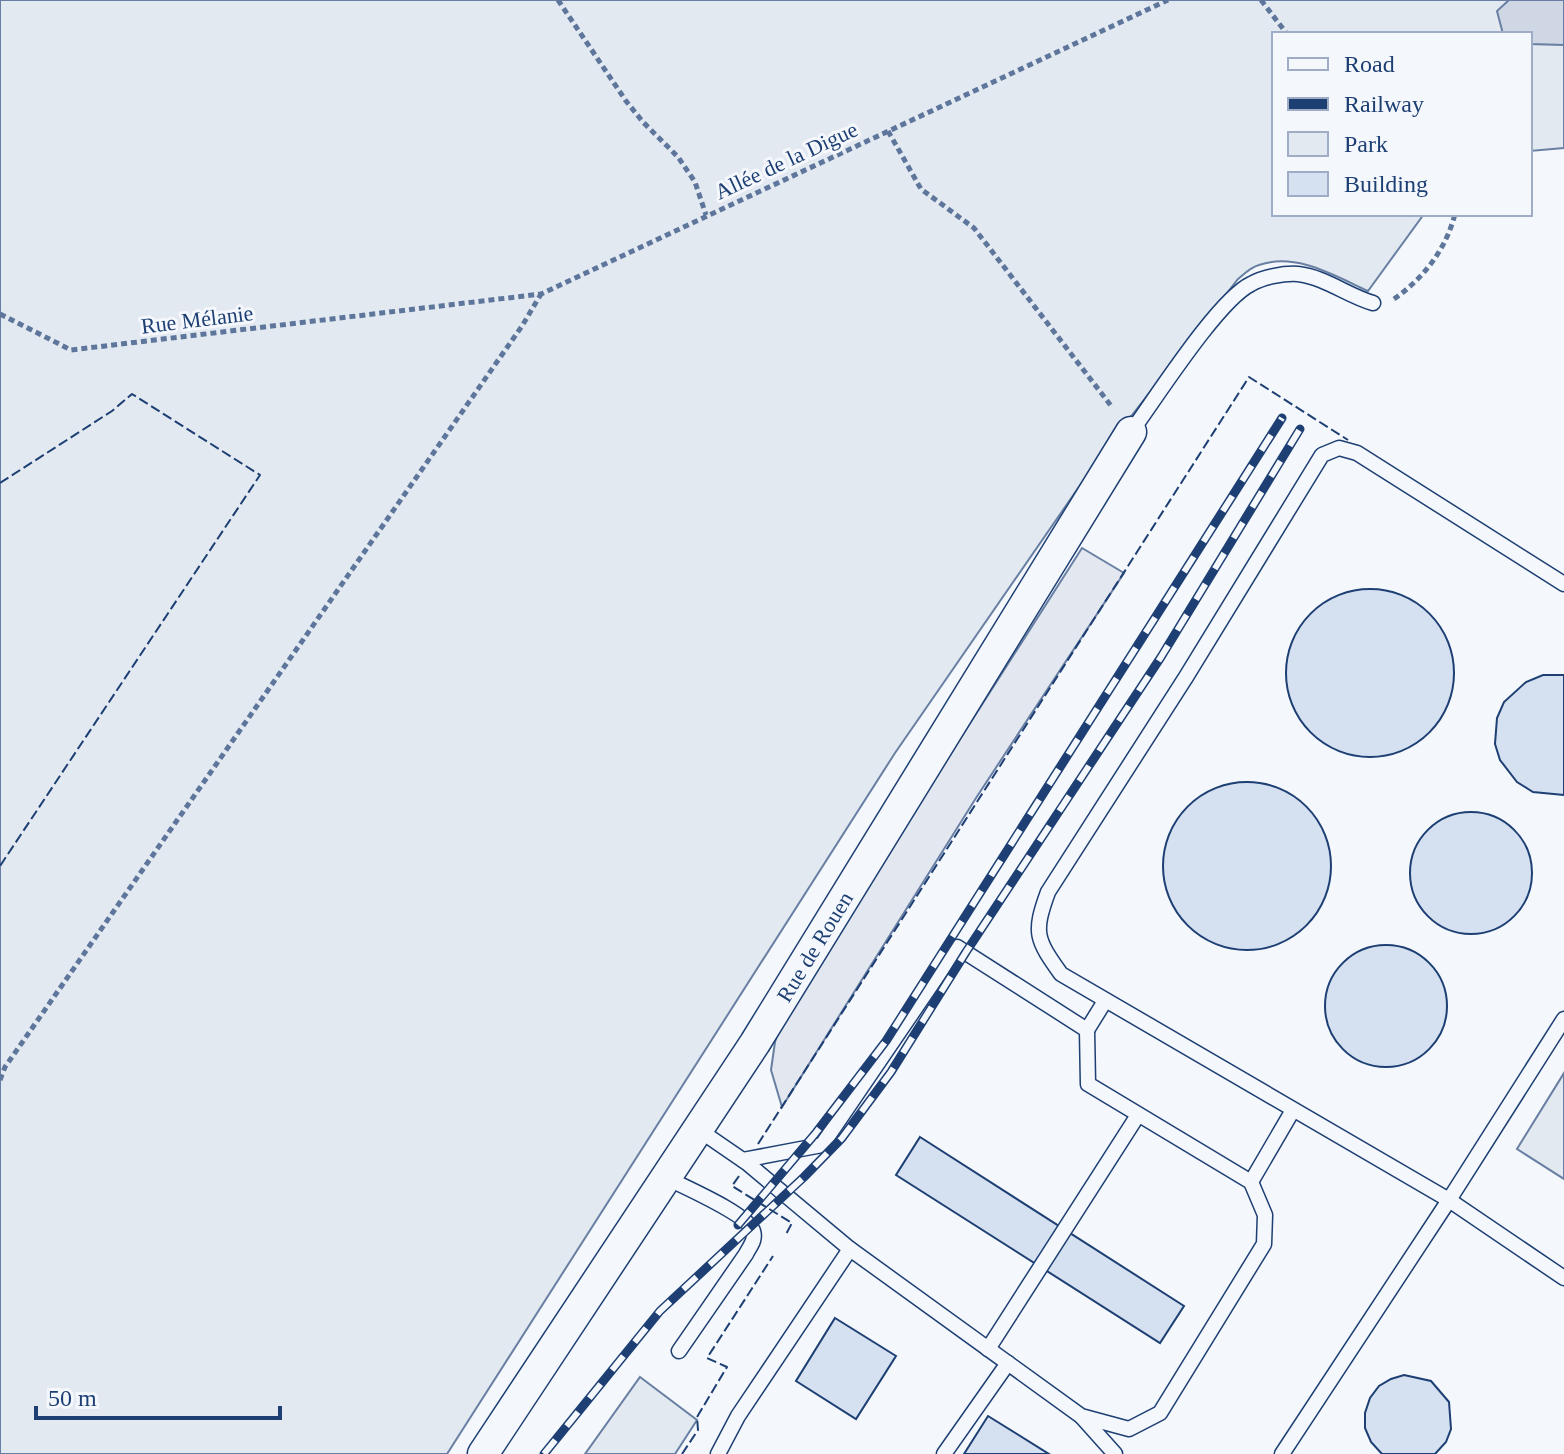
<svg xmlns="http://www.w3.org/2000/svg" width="1564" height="1454" font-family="Georgia,serif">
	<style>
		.green { fill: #e3e9f0; stroke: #687fa3; stroke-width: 2 }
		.parking { fill: #e3e8f0; stroke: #687fa3; stroke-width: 2 }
		.water { fill: #cfd7e4; stroke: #687fa3; stroke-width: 2 }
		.building { fill: #d5e0f0; stroke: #1d3f73; stroke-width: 2 }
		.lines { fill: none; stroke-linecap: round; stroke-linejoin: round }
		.service-casing { stroke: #1d3f73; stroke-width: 17 }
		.minor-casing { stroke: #1d3f73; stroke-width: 33 }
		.path { stroke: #5e769c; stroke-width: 5; stroke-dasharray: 6 4; stroke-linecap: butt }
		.service { stroke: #f4f7fb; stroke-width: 14 }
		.minor { stroke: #f4f7fb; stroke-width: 30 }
		.rail-casing { stroke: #1d3f73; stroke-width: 9 }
		.rail { stroke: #f4f7fb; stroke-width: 6; stroke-dasharray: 18; stroke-linecap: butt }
		.fence { stroke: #1d3f73; stroke-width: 2; stroke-dasharray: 10 4; stroke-linecap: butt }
		.labels { text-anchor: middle; stroke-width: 6; stroke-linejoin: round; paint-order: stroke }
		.street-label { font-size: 22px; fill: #1d3f73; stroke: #f4f7fb }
	</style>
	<rect width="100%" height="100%" fill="#f4f7fb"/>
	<g class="green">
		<path d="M0,0H1564V148L1530,151V34H1274V214H1424L1368,291C1335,276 1296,252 1259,265C1251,267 1244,274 1238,279L1101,455L895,753L447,1454H0Z"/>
		<polygon points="1564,1073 1564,1179 1517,1149"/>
		<polygon points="640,1377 697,1420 675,1454 585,1454"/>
	</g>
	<polygon class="parking" points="1082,548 1124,573 976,798 782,1107 771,1070 775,1042 783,1016"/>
	<polygon class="water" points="1509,0 1564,0 1564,45 1530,44 1530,34 1503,34 1497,11"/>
	<g class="building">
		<circle cx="1370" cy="673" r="84"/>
		<polygon points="1543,675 1564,675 1564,795 1533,792 1517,782 1500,760 1495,744 1497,718 1504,702 1526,682"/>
		<circle cx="1247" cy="866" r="84"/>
		<circle cx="1471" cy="873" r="61"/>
		<circle cx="1386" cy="1006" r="61"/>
		<polygon points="920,1137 1184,1306 1160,1343 896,1175"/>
		<polygon points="835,1318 896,1356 856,1419 796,1381"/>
		<polygon points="1404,1375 1431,1381 1449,1402 1451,1429 1446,1442 1435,1454 1382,1454 1371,1442 1365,1428 1365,1413 1370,1398 1379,1386 1391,1379"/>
		<polygon points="988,1416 1049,1454 964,1454"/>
	</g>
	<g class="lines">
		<defs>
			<g id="service">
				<path d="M1131,432C1156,398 1218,300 1251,284C1263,277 1284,273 1298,274C1325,277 1348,296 1373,303"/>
				<path d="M1564,584L1357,453L1339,448L1322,455L1186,677L1048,892C1033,933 1036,939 1061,974L1449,1200L1564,1019"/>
				<polyline points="1087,1030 1105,1001"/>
				<polyline points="699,1130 747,1163 850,1249 738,1416 718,1454"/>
				<polyline points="743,1160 822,1145 957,947 1087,1030 1088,1084 1251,1182 1265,1215 1264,1244 1160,1413 1129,1429 1081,1416 850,1249"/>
				<path d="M667,1178C684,1187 748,1214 753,1231C756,1240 750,1246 746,1254L679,1351"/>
				<polyline points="1251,1182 1293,1110"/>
				<polyline points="988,1349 1138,1115"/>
				<polyline points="1082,1417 1115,1454"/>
				<polyline points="944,1454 1008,1363"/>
				<polyline points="1282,1454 1449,1200 1564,1278"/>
			</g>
			<g id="minor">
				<path id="s1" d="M483,1454L755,1043L1131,432"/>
			</g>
		</defs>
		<use href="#service" class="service-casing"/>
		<use href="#minor" class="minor-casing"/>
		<g class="path">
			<polyline points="558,0 626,101 643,122 678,157 695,182 706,215"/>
			<polyline points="1261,0 1287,34"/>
			<polyline points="888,131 921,189 974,228 1112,407"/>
			<path d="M1394,299C1424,278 1446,249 1455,214"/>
			<polyline points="0,314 71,350 541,294 1168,0"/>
			<polyline points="0,1080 5,1067 522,326 541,294"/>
		</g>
		<use href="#service" class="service"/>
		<use href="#minor" class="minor"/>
		<defs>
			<g id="rail">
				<polyline points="738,1225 815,1134 886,1041 1282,418"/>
				<polyline points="544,1454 660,1311 804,1177 842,1138 891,1072 966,952 1161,657 1300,429"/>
			</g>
		</defs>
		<use href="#rail" class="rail-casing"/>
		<use href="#rail" class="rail"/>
		<g class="fence">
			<polyline points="0,483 112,411 132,394 260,475 0,866"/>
			<polyline points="758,1144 1249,377 1348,440"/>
			<polyline points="739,1176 732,1186 792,1223 785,1236"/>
			<polyline points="682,1454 698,1430 697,1417 727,1367 707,1358 773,1256"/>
		</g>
	</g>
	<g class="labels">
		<g class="street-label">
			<text transform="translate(786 160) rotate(-25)" y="8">Allée de la Digue</text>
			<text transform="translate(197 319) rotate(-7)" y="8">Rue Mélanie</text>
			<text dy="8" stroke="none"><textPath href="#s1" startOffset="606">Rue de Rouen</textPath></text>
		</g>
	</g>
	<rect x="1272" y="32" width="260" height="184" fill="#f4f7fb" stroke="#9eadc5" stroke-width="2"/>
	<rect x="1288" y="58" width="40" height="12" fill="#f4f7fb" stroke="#9eadc5" stroke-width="2"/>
	<text x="1344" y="72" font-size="24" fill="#1d3f73">Road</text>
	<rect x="1288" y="98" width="40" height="12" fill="#1d3f73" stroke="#9eadc5" stroke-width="2"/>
	<text x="1344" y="112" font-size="24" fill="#1d3f73">Railway</text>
	<rect x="1288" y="132" width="40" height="24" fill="#e3e9f0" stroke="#9eadc5" stroke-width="2"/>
	<text x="1344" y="152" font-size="24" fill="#1d3f73">Park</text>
	<rect x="1288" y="172" width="40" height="24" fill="#d5e0f0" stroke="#9eadc5" stroke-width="2"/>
	<text x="1344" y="192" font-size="24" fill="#1d3f73">Building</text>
	<path d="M36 1406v12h244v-12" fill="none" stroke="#1d3f73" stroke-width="4"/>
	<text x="48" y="1406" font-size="24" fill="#1d3f73" stroke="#f4f7fb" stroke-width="6" paint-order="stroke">50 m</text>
</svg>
